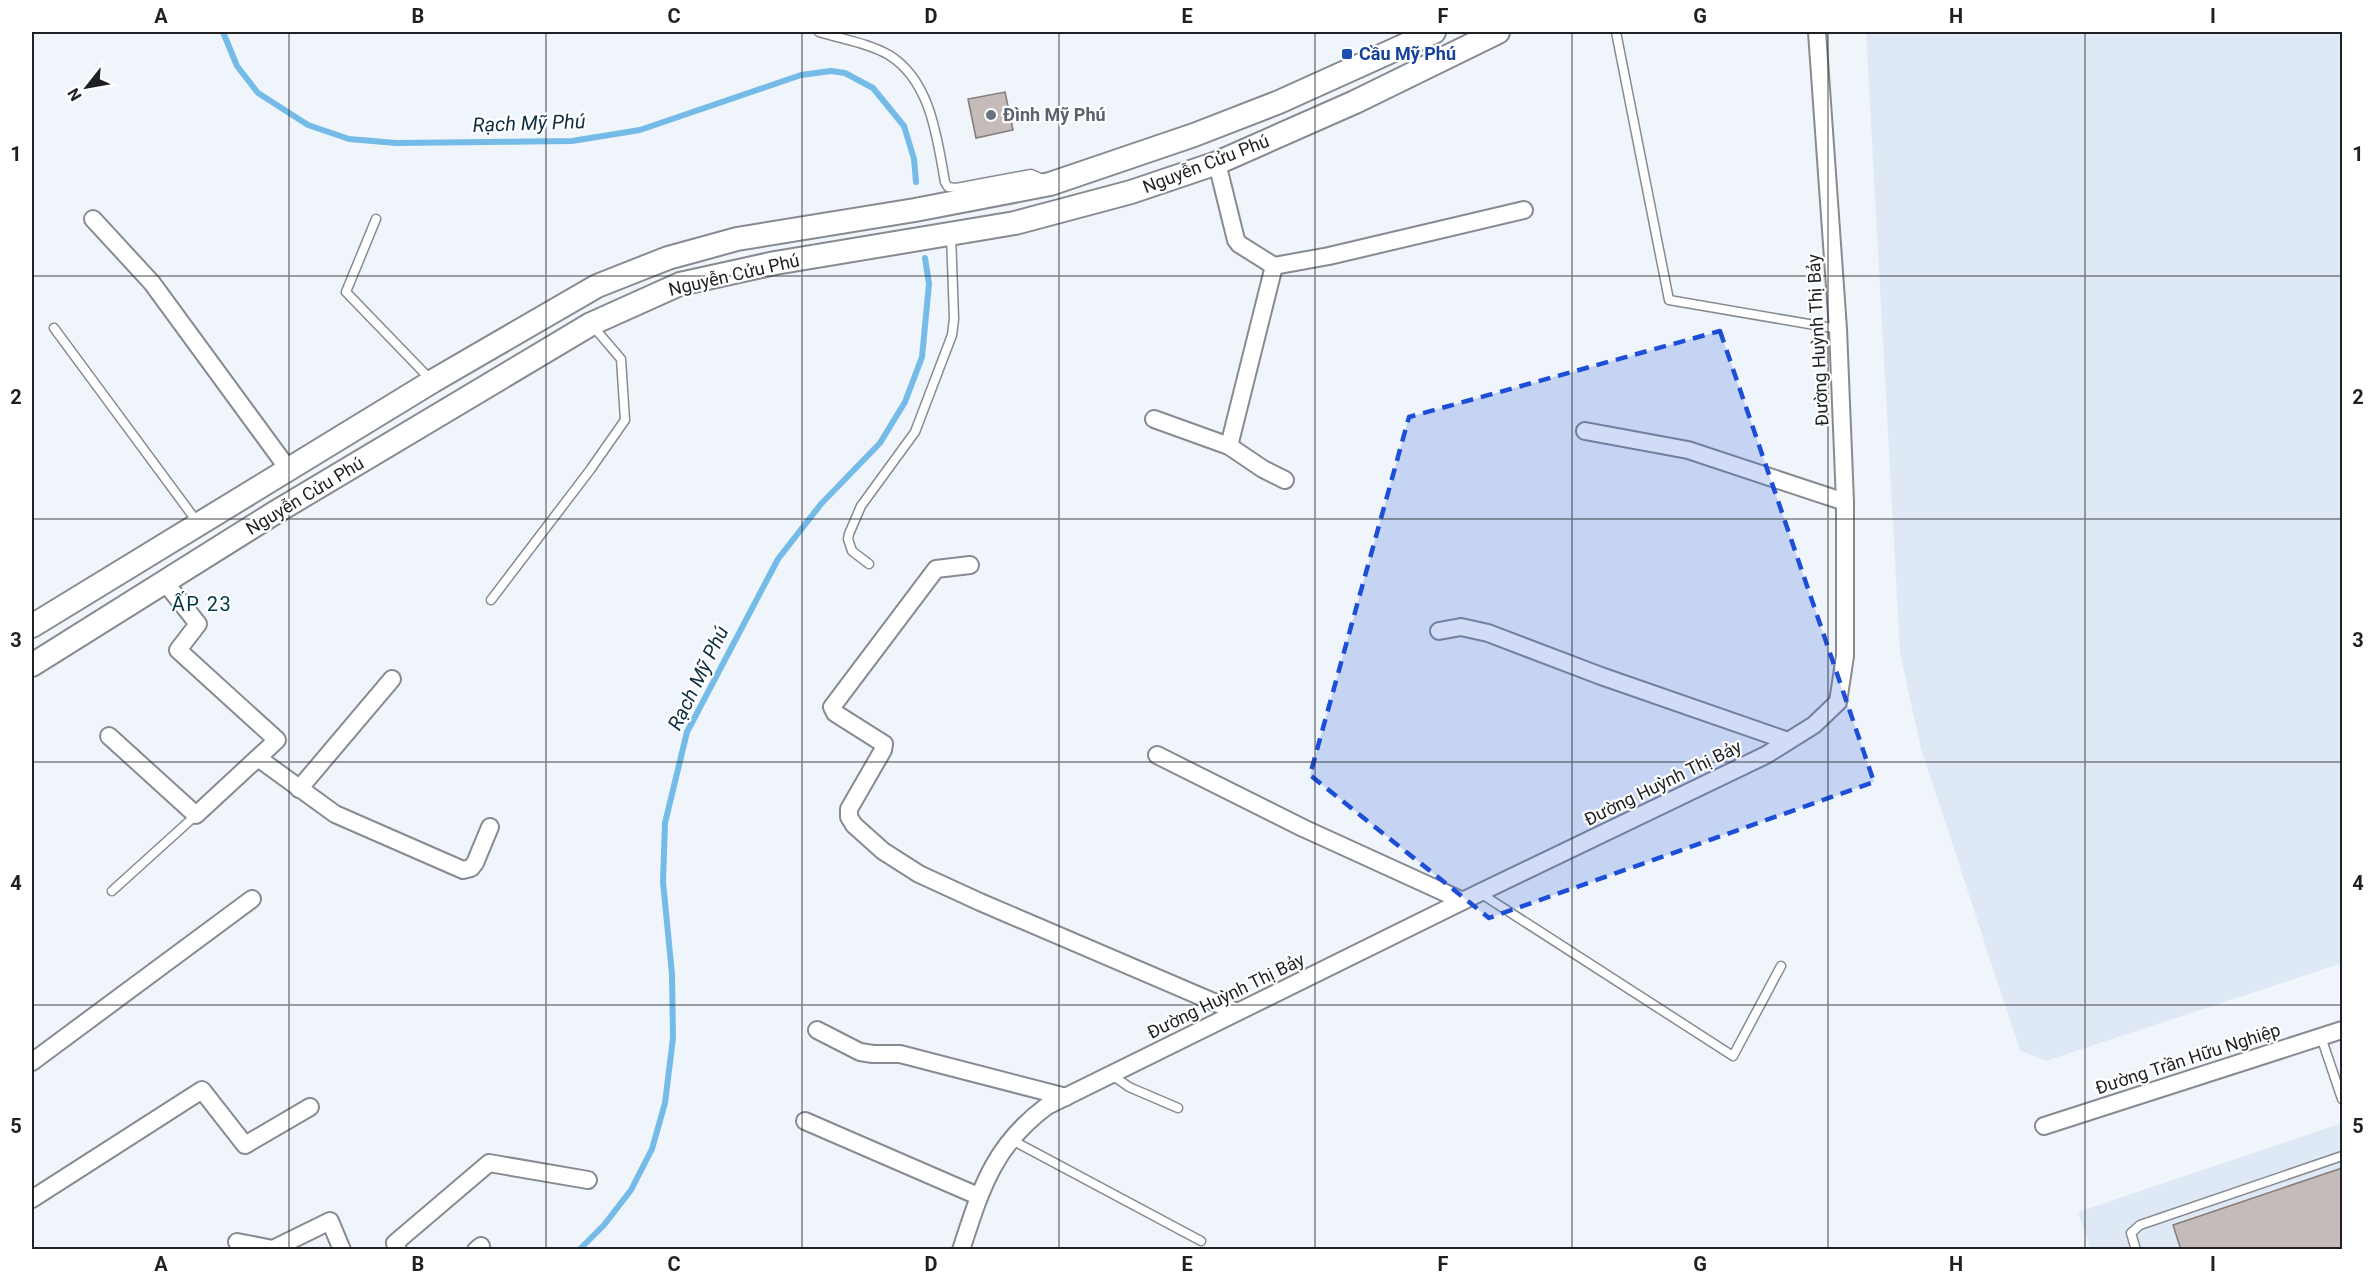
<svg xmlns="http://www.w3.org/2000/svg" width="2374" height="1281" font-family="Roboto,sans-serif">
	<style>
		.built { fill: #dfe9f6 }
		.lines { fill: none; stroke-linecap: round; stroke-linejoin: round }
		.stream { stroke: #75bbe8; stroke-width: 6 }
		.building { fill: #c5bcba; stroke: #827b78; stroke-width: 1.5 }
		.service-casing { stroke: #878b91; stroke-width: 11 }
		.minor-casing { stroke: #878b91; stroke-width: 20 }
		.secondary-casing { stroke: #878b91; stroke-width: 26 }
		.service { stroke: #fff; stroke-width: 8 }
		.minor { stroke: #fff; stroke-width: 16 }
		.secondary { stroke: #fff; stroke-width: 22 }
		.marked { fill: #1d4ed8; fill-opacity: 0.2; stroke: #1d4ed8; stroke-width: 4.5; stroke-dasharray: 12 8; stroke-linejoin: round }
		.grid { fill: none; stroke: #1f2023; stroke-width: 1.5; stroke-opacity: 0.55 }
		.transit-dot { fill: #1a4fb4; stroke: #fff; stroke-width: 2 }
		.worship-dot { fill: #6b7280; stroke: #fff; stroke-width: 2 }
		.labels { text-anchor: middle; stroke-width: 4.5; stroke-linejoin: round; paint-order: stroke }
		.transit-label { font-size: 18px; font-weight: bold; fill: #164399; stroke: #fff; text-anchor: start }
		.worship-label { font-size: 18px; font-weight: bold; fill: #5b616d; stroke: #fff; text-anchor: start }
		.street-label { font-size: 18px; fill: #1f2023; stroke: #fff }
		.water-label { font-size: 20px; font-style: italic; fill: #0f2e41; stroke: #fff }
		.neighbourhood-label { font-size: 20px; letter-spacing: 1.5px; fill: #003847; stroke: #fff }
		.neatline { fill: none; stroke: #1f2023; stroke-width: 2 }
		.grid-label { font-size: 20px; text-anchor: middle; font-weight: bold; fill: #1f2023 }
	</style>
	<rect width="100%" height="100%" fill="#f0f5fc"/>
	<g class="built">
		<polygon points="1866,32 2342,32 2342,963 2046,1061 2020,1050 1921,749 1900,653"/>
		<polygon points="2342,1123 2342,1249 2090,1249 2078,1212"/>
	</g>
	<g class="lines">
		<g class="stream">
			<polyline points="223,32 237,66 258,93 308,125 349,139 396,143 572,141 640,130 801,75 831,71 845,73 873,88 904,126 914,159 916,182"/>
			<polyline points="579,1250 604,1225 631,1190 652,1149 665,1103 673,1038 672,974 663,882 665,823 687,732 778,559 821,504 880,443 905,402 922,357 929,284 925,258"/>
		</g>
	</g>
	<g class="building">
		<polygon points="1005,92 1013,130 976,138 968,99"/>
		<polygon points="2342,1168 2342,1250 2181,1250 2173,1225"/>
	</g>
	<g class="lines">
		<defs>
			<g id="service">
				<path d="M819,32C841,39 868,43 889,55C931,81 937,138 945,182L948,187L956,188L1031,174L1045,180"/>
				<polyline points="1616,32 1669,300 1838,329"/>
				<polyline points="376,219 346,292 432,381"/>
				<polyline points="54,328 198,523"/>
				<polyline points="869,564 852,551 848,539 849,534 861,506 915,432 952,335 954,319 951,234"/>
				<polyline points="491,600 590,470 625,420 621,359 591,324"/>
				<polyline points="112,891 196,815"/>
				<polyline points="1480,893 1733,1056 1781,966"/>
				<polyline points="2321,1037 2342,1099"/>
				<polyline points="1112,1075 1129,1087 1178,1108"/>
				<polyline points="1010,1139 1201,1241"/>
				<polyline points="2136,1250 2131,1233 2140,1225 2342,1156"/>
			</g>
			<g id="minor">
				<polyline points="93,219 152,283 289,470"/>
				<polyline points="1274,266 1329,256 1524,210"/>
				<polyline points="1154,419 1229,446 1274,266 1239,244 1236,240 1217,163"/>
				<polyline points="1585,431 1688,450 1845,502"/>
				<polyline points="1229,446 1263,469 1285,480"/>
				<polyline points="970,565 936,569 832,707 835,713 884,744 883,750 849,809 849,817 854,825 883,851 919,874 980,902 1237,1012"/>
				<polyline points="1439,631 1461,627 1488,633 1601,676 1788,741"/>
				<polyline points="109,736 196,815 277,740 178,650 198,624 164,581"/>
				<polyline points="1157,755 1303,828 1463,901"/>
				<polyline points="258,758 335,814 463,870 471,868 475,863 490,827"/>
				<polyline points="299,789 392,679"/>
				<polyline points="817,1030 860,1052 873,1054 900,1054 1066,1097"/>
				<polyline points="32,1062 252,899"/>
				<polyline points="805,1121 978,1196"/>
				<polyline points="2044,1126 2342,1030"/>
				<polyline points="32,1199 202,1090 245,1145 310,1107"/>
				<polyline points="237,1242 273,1249 330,1221 342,1250"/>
				<polyline points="398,1250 395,1243 489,1163 588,1180"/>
				<polyline points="476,1250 481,1246"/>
				<path d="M961,1250C981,1189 993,1146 1047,1106L1479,893L1766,755L1814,725L1838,702L1845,656V502L1838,329L1817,32"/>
			</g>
			<g id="secondary">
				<polyline points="32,626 433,381 597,286 668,258 737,239 915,210 1050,184 1194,135 1279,102 1434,32"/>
				<polyline points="32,665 276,512 591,324 680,284 775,263 1015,223 1131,192 1217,163 1355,102 1498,32"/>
			</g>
		</defs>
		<use href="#service" class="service-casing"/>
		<use href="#minor" class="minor-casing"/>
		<use href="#secondary" class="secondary-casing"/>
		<use href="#service" class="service"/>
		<use href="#minor" class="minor"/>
		<use href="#secondary" class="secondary"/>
	</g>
	<path class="marked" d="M1720,331L1874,782L1489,918L1310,775L1409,417Z"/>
	<path class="grid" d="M289,32V1250M546,32V1250M802,32V1250M1059,32V1250M1315,32V1250M1572,32V1250M1828,32V1250M2085,32V1250M32,276H2342M32,519H2342M32,762H2342M32,1005H2342"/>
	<rect class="transit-dot" x="1341" y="48" width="12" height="12" rx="3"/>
	<circle class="worship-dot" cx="991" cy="115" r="6"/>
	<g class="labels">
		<g class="transit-label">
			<text x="1359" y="60">Cầu Mỹ Phú</text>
		</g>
		<g class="worship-label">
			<text x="1003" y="121">Đình Mỹ Phú</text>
		</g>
		<g class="street-label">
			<text transform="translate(1206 164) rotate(-21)" y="6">Nguyễn Cửu Phú</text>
			<text transform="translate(734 275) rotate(-13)" y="6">Nguyễn Cửu Phú</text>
			<text transform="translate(1818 340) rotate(-93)" y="6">Đường Huỳnh Thị Bảy</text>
			<text transform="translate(305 496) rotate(-31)" y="6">Nguyễn Cửu Phú</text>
			<text transform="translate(1663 783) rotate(-26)" y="6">Đường Huỳnh Thị Bảy</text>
			<text transform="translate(1226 996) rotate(-26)" y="6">Đường Huỳnh Thị Bảy</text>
			<text transform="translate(2188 1059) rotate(-18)" y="6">Đường Trần Hữu Nghiệp</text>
		</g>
		<g class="water-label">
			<text transform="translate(529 123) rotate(-2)" y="7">Rạch Mỹ Phú</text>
			<text transform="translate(698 678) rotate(-64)" y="7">Rạch Mỹ Phú</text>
		</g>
		<g class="neighbourhood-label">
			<text x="202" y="611">ẤP 23</text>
		</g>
	</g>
	<rect width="2374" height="1281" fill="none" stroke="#ffffff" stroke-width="66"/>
	<g transform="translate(87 87) rotate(239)" stroke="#ffffff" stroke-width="4.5" paint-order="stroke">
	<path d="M0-4.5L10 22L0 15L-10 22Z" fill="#1f2023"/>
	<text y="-9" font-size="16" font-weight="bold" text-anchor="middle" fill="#1f2023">N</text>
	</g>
	<rect x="33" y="33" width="2308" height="1215" class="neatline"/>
	<g class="grid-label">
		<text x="161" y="23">A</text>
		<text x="418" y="23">B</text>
		<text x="674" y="23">C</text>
		<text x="931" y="23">D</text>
		<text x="1187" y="23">E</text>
		<text x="1443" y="23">F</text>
		<text x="1700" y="23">G</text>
		<text x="1956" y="23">H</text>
		<text x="2213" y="23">I</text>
		<text x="16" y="161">1</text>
		<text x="2358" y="161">1</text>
		<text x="16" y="404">2</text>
		<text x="2358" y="404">2</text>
		<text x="16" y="647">3</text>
		<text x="2358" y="647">3</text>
		<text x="16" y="890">4</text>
		<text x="2358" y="890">4</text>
		<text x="16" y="1133">5</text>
		<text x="2358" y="1133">5</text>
		<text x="161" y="1271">A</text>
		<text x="418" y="1271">B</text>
		<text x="674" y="1271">C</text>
		<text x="931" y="1271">D</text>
		<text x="1187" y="1271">E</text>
		<text x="1443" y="1271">F</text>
		<text x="1700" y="1271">G</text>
		<text x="1956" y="1271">H</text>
		<text x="2213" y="1271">I</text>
	</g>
</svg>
